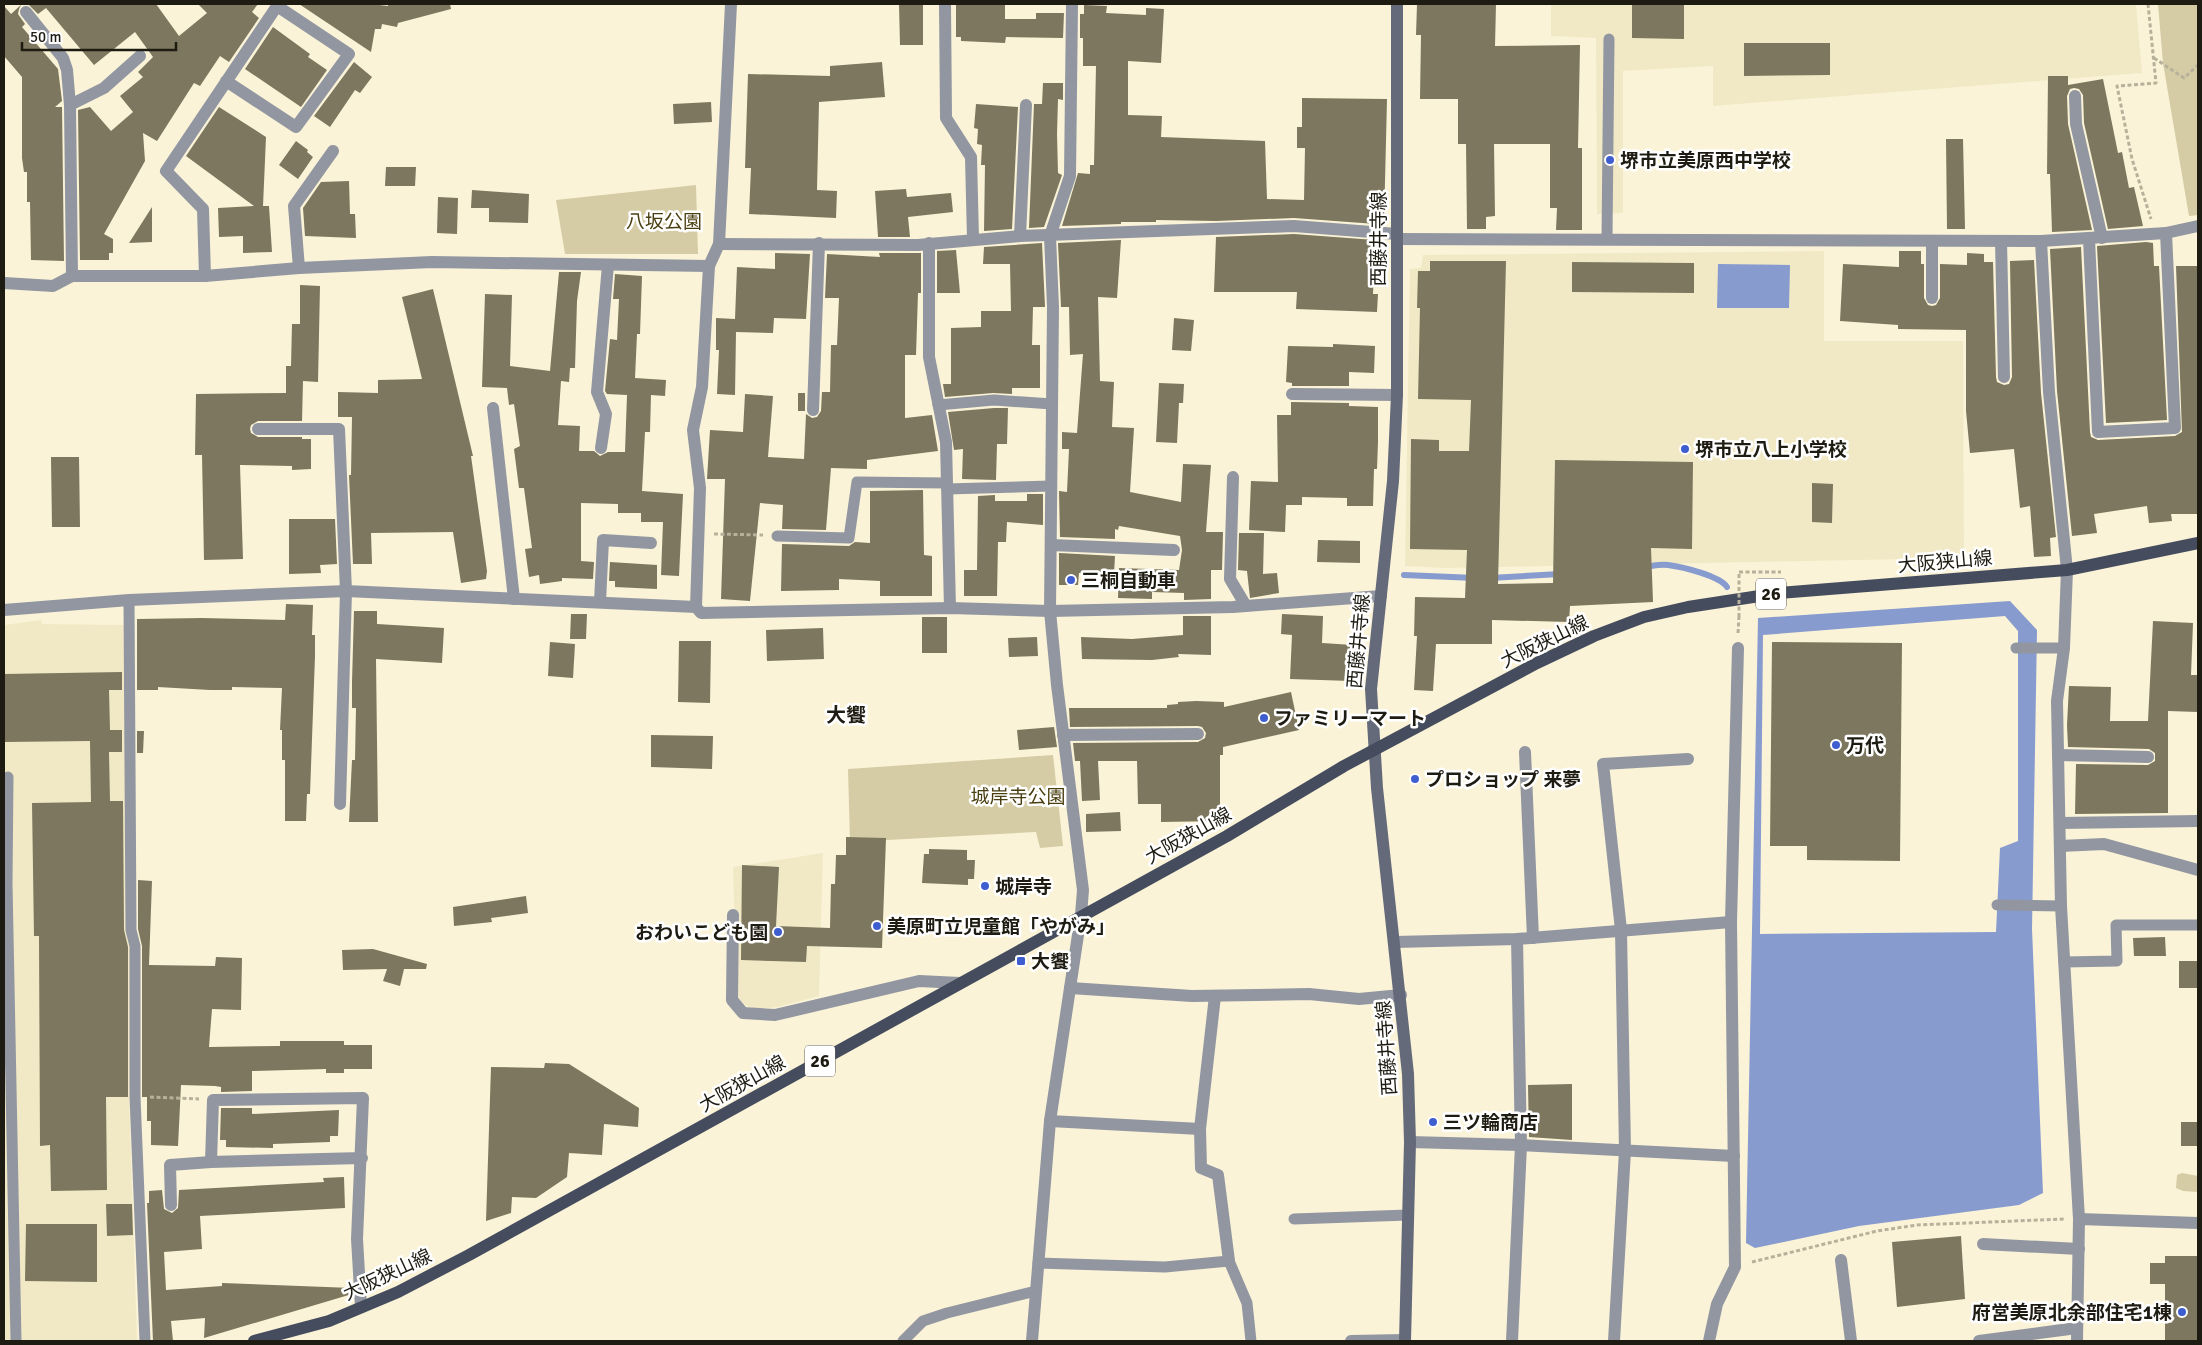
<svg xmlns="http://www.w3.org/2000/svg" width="2202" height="1345" font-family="Signika,'Noto Sans JP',sans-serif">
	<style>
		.built { fill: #f1e9c5 }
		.green { fill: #d5cca5 }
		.water { fill: #879bcf; fill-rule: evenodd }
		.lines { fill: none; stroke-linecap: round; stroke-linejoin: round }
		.stream { stroke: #879bcf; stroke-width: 6 }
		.building { fill: #7c775e }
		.path { stroke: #b7b19b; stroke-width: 3; stroke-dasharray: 4 2.5; stroke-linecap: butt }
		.service { stroke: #9296a1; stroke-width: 11 }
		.minor { stroke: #9296a1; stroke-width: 12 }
		.secondary { stroke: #646a7a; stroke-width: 12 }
		.primary { stroke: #454c5e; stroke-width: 12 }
		.path-bridge { stroke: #b7b19b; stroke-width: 3; stroke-dasharray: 4 2.5; stroke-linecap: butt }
		.poi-dot { fill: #3e5dcf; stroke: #fff; stroke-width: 2 }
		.labels { text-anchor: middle; stroke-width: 5; stroke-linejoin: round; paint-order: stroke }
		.shield { fill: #fff; stroke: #626059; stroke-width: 1 }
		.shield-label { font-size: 18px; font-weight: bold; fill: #1e1c12 }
		.poi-label { font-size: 19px; font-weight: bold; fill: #1e1c12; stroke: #fff; text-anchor: start }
		.park-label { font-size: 19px; fill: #4a3f10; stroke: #fff }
		.street-label { font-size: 19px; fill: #1e1c12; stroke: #fff }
		.neighbourhood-label { font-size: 20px; font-weight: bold; fill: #1e1c12; stroke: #fff }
	</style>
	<rect width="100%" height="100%" fill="#faf3d7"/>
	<g class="built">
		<polygon points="1551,4 2136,4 2142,73 1713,106 1713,66 1623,71 1623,213 1597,214 1596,38 1551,36"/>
		<polygon points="1824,251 1824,341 1963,341 1964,558 1445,568 1405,566 1410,269 1421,268 1423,255"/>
		<polygon points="41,620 42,624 124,625 127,933 130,950 129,1097 137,1341 4,1341 4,625"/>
		<polygon points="823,853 819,996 778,1007 756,1009 747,1006 737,998 733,867"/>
	</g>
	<g class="green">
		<polygon points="2158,4 2198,4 2198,215 2189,216 2163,63"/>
		<polygon points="696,185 698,254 565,254 556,200"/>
		<polygon points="1053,755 1063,846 1040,848 1036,832 850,842 848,769"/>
		<polygon points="2182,1173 2198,1176 2198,1192 2183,1191 2176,1188 2177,1175"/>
	</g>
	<g class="water">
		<polygon points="1718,264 1790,265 1789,308 1717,308"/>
		<path d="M2010,601L2037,630L2032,929L2043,1193L2019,1205L1859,1226L1755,1248L1746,1243L1758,618ZM2005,616L2018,631V841L2000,848L1996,932L1760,934L1763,635Z"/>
	</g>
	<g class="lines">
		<g class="stream">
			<path d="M1644,567C1652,566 1661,564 1668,565C1683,567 1720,576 1727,587"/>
			<polyline points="1404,575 1475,578"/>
			<polyline points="1490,578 1560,574"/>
		</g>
	</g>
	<g class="building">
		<polygon points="22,4 156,4 179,36 207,13 198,4 258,4 252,12 259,18 229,62 220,56 200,86 194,83 157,141 143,133 145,161 104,234 113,239 113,253 109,253 109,260 80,260 78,110 90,107 111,131 133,112 120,96 143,77 138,72 153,57 135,32 94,65 46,8 38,14 28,4 21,5 19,9 18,14 25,24 22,27 58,69 62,101 55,107 62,107 64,261 31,260 30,202 27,202 27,172 24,172 22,158 22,77 4,56 4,6 11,14"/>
		<polygon points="299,4 371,4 388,6 388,4 450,4 451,9 398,23 397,27 382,24 381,29 375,29 371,52"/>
		<polygon points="899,4 923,4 923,45 900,45"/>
		<polygon points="956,4 1005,4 1005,19 1036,19 1036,13 1064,13 1063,38 1006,37 1005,43 961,41 961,37 956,37"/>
		<polygon points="1417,4 1496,4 1495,46 1580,45 1578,148 1582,148 1582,230 1556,230 1557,208 1550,208 1550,144 1494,144 1495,216 1486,217 1486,229 1467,229 1466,144 1458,144 1458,99 1420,99 1421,35 1416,35"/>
		<polygon points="1632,4 1684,4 1684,39 1632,38"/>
		<polygon points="1084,5 1107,6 1106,13 1146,15 1146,8 1164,9 1161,63 1128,61 1128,115 1162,116 1161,137 1265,141 1267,199 1304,200 1305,148 1297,148 1297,127 1302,127 1302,98 1387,99 1384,223 1376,224 1294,218 1216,221 1156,220 1156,222 1121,222 1121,224 1062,226 1078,173 1090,174 1090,165 1094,165 1096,66 1083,66 1083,38 1080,38 1080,14 1084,14"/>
		<polygon points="273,27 310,54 308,57 327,70 301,107 245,69"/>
		<polygon points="1744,43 1830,43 1830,75 1744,76"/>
		<polygon points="354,62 372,77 360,93 355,90 330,127 314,116"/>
		<polygon points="882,62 885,97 819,102 817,190 837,191 836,218 749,214 751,168 745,168 748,74 830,76 830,66"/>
		<polygon points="2048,76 2068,76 2068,85 2103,79 2118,153 2122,152 2129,188 2134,187 2143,226 2108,229 2084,123 2083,95 2079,89 2074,88 2070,89 2067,96 2068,124 2092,230 2052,232 2050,174 2047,174"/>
		<polygon points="1043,83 1063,83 1063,100 1058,99 1057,134 1058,173 1062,175 1044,227 1029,228 1034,104 1042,104"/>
		<polygon points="711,102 712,122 674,124 673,104"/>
		<polygon points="976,104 1018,107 1012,229 984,231 985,165 981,165 982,145 977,144 978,129 974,128"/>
		<polygon points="219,107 266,137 263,206 269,206 272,252 243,253 243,236 219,237 218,208 254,206 186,156"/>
		<polygon points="1946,139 1963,139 1965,229 1947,229"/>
		<polygon points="296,141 308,150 307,152 313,157 298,179 279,165"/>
		<polygon points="386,167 416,167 415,186 385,186"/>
		<polygon points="349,181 350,214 355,214 356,238 305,236 303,208 321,182"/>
		<polygon points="906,189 907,197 951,193 953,212 908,217 910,237 878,237 875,191"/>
		<polygon points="472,190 529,194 528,223 489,222 489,208 471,208"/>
		<polygon points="438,197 458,198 457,234 437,233"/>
		<polygon points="152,207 152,242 129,243"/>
		<polygon points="1294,234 1375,240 1373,294 1378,294 1377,312 1296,309 1297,292 1214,292 1216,237"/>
		<polygon points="1121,240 1117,298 1098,297 1100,381 1114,382 1112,427 1134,428 1130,492 1181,502 1183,464 1211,465 1206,532 1223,532 1222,570 1211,570 1211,599 1184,600 1184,593 1152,592 1152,599 1118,598 1119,568 1179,570 1182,550 1180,536 1119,526 1118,530 1115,529 1115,539 1060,537 1059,491 1067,492 1069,449 1062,449 1062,432 1077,433 1083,354 1070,355 1069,307 1061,307 1058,243"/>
		<polygon points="2146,242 2153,243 2154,266 2159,266 2167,420 2106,423 2097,246"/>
		<polygon points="1042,243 1045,307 1033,307 1032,345 1040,345 1040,388 1012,388 1012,394 993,393 945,397 943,384 951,384 951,328 981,327 981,311 1011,311 1010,264 983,264 984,247"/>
		<polygon points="2081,247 2090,432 2091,437 2098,440 2175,436 2182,432 2176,266 2198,266 2198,514 2171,514 2172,521 2149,523 2147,506 2094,514 2097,533 2072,536 2057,391 2050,249"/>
		<polygon points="956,250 960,293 937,293 937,251"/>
		<polygon points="1899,251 1921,251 1921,264 1924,264 1924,298 1928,305 1932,306 1936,305 1940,298 1940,264 1967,265 1967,253 1984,254 1984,262 1993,262 1996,377 1997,382 2004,385 2009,384 2012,377 2010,261 2034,260 2041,393 2056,537 2050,538 2051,556 2034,557 2030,506 2020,508 2014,449 1970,453 1966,411 1966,330 1898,329 1898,325 1840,321 1843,264 1899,267"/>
		<polygon points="775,253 810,254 806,319 774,318 773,333 736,332 735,395 717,394 719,350 716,350 716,318 735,319 737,267 775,269"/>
		<polygon points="879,253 921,253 921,293 918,293 916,355 905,355 905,418 932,415 938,451 867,460 867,469 831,468 826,530 782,529 783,505 760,503 750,601 721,599 725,479 707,479 710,430 743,432 745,394 773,396 768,457 804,459 806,414 812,418 817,417 821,411 822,392 830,392 831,345 837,345 839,298 825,298 827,254 880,257"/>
		<polygon points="1430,261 1506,261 1498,584 1553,583 1555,460 1693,462 1692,549 1651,548 1653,602 1570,606 1569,622 1492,620 1492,644 1436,644 1433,691 1414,690 1417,636 1414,636 1415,597 1465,598 1467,550 1410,549 1411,439 1439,440 1439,451 1469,451 1471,400 1418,399 1420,308 1417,308 1418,271 1430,271"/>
		<polygon points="1572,262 1694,263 1694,293 1572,292"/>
		<polygon points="559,272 581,272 577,301 575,368 570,368 569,382 561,381 558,425 580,426 579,451 594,451 600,456 608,452 625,452 627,395 607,394 605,391 610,339 617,340 619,299 613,299 615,274 642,276 640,334 637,334 635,378 666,380 665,396 651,395 650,432 645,432 642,491 683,494 679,576 661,575 663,522 641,522 641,513 618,513 618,504 581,503 581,561 594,562 593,579 562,578 562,581 540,584 539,575 529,577 525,549 532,548 524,488 519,488 514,449 520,446 514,404 509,405 507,388 482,387 485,294 512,295 510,366 550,371"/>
		<polygon points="300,285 320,286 318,382 303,381 302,421 258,421 251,425 250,429 251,433 258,437 302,437 302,439 311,439 311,469 292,470 292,466 240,465 243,559 204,560 202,455 195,455 196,394 286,393 286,366 291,366 292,324 300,324"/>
		<polygon points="433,289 473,456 471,456 487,571 486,579 461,583 453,532 371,533 372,564 353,564 349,475 351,475 352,417 338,417 338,392 378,393 378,380 422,379 402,297"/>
		<polygon points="1174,318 1194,320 1191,351 1172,350"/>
		<polygon points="1333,344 1375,346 1374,373 1349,372 1349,386 1292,386 1292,383 1286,382 1288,346 1333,347"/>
		<polygon points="1159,383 1184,384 1183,403 1179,403 1177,443 1156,442"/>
		<rect x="798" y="393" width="7" height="18"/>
		<polygon points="1291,402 1349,403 1349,406 1378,407 1378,442 1377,469 1374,469 1373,506 1347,506 1347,498 1302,497 1302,505 1286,505 1285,532 1249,530 1251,481 1278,482 1277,415 1291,415"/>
		<polygon points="994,408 1008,408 1007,444 997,444 996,480 962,479 963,449 954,450 948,412"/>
		<polygon points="51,457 79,457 80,527 52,527"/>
		<polygon points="1812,483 1833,484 1832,523 1812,522"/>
		<polygon points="923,490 924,555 932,556 932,596 880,596 880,581 839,579 839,590 781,591 782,544 849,546 855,542 870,543 870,491"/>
		<polygon points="1027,494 1043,494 1043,525 1007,522 1006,542 998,542 997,596 964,596 964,570 977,570 978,496 995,495 995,501 1027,501"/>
		<polygon points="289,519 335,519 337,564 320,565 321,573 289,574"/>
		<polygon points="1239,533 1264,533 1263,574 1277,573 1279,593 1250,598 1247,571 1238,570"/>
		<polygon points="1318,540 1360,541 1360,563 1317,562"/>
		<polygon points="1059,553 1115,556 1114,574 1079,573 1078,585 1059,585"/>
		<polygon points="610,562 657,565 657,589 615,587 615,581 609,581"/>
		<polygon points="286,604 313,605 312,635 315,635 315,656 310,794 307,794 306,821 285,821 285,760 282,760 282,730 280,730 282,688 232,687 232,690 210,690 158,687 158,690 137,690 137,619 202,618 285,620"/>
		<polygon points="354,611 377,611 377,624 444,628 442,663 376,659 378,822 349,822 352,760 355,760 356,708 352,708 352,682"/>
		<polygon points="571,614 587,614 586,639 570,639"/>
		<polygon points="1282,614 1323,616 1322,643 1353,645 1351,681 1290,679 1292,635 1281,634"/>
		<polygon points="1183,616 1211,616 1211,655 1178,654 1179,657 1152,660 1082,659 1081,637 1132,639 1183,635"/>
		<rect x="922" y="617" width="25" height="36"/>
		<polygon points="2153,621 2193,623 2191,675 2198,675 2198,712 2168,711 2168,813 2075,814 2076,764 2148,765 2155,761 2155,753 2149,749 2068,747 2067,725 2069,686 2111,687 2110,721 2148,721"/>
		<polygon points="823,628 824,659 767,661 766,630"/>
		<polygon points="1037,637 1038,656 1009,657 1008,638"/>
		<polygon points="679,641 711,641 710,703 678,702"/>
		<polygon points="550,642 575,644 573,678 548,676"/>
		<polygon points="1772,642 1902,643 1900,861 1807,860 1807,846 1770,846"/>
		<polygon points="122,672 122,690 109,690 110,730 122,730 122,752 109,752 110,801 123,801 124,930 128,947 128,1097 106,1097 107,1190 51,1191 50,1145 40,1146 39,936 34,936 32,803 91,802 90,741 4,742 4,674"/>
		<polygon points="1291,692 1299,730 1223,747 1223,755 1220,755 1220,821 1161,822 1161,804 1138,804 1137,761 1098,761 1100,800 1082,801 1080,761 1075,761 1073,743 1198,742 1205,738 1206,733 1202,727 1198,726 1070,727 1069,708 1167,708 1167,705 1178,704 1178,702 1196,701 1224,702 1224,707"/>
		<polygon points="1054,727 1057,747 1019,750 1017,730"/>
		<polygon points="137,731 144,731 143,753 137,753"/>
		<polygon points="651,735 713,736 712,769 651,767"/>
		<polygon points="1120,812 1121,831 1086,832 1086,814"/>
		<polygon points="846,837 886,838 882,948 807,946 806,962 741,960 742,865 779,867 776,926 830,928 831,884 835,884 836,855 846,855"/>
		<polygon points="929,849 967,850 967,860 975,860 974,879 968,879 968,885 922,883 924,854 929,854"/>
		<polygon points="138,880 152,881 149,965 215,966 216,957 242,958 241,1010 212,1009 209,1047 280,1046 280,1041 344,1041 344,1045 372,1045 372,1069 344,1069 344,1073 326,1073 326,1069 252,1071 252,1091 221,1092 221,1087 215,1086 181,1085 178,1146 151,1145 151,1121 147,1121 147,1097 142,1097 142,946 138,929"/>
		<polygon points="526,896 528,913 491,918 492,922 454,926 453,907"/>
		<polygon points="2165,937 2166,956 2134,956 2133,938"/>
		<polygon points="373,949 427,964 426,969 404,969 400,986 383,981 387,969 343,970 342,950"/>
		<rect x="2179" y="961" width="19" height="27"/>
		<polygon points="545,1063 569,1064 639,1108 638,1127 604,1124 602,1155 569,1153 567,1177 536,1198 512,1197 511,1213 486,1221 491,1067 544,1068"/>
		<polygon points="1572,1084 1572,1140 1529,1137 1528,1085"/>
		<polygon points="221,1108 252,1108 252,1114 339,1110 338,1136 330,1136 330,1142 273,1144 273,1148 226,1147 226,1140 220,1140"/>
		<rect x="2181" y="1122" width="17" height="24"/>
		<polygon points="344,1177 345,1208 200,1216 202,1249 164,1252 166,1290 222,1286 222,1283 352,1288 352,1294 204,1338 205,1318 171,1321 173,1341 153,1341 147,1203 149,1203 149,1191 162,1190 164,1209 172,1213 178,1208 179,1190 324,1182 323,1178"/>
		<polygon points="106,1204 132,1204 133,1235 107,1236"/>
		<polygon points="26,1224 97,1224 97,1282 25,1281"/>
		<polygon points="1961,1236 1965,1299 1897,1307 1892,1242"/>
		<polygon points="2165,1256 2198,1256 2198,1341 2165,1341 2165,1284 2150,1284 2150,1263 2165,1263"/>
	</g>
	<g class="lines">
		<g class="path">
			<polyline points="2148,4 2156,83 2117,86 2132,159 2151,219"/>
			<polyline points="2154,58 2184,78 2198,65"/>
			<polyline points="714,534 763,535"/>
			<polyline points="1739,572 1781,572"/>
			<polyline points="1738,633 1739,617"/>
			<polyline points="150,1097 199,1099"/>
			<polyline points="1752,1262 1877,1231 1917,1225 2064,1219"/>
		</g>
		<g class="service">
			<polyline points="1607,238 1609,39"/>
			<polyline points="938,405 994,400 1052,404"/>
			<polyline points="947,489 1051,486"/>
			<polyline points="777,536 849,538 857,482 947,483"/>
			<polyline points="129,600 131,930 135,946 135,1097 145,1341"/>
			<polyline points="2016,648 2064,648"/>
			<polyline points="8,777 7,883 16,1341"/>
			<polyline points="1997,905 2061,906"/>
			<polyline points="2064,962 2117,961 2116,925 2198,925"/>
			<polyline points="1294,1219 1408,1215"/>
			<polyline points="1038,1263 1165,1267 1229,1261 1247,1303 1251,1341"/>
			<polyline points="903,1341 923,1321 947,1313 1036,1291"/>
		</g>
		<g class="minor">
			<polyline points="945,4 946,118 971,157 973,239"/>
			<polyline points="26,12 63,58 67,70 70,105 72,276"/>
			<polyline points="2075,96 2076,124 2102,238"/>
			<polyline points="70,105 104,88 140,56"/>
			<polyline points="1020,236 1026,105"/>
			<polyline points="1397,239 2041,241 2166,233 2198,226"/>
			<polyline points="2089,239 2098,432 2175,428 2166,233"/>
			<polyline points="2001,241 2004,377"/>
			<polyline points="2041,241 2049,392 2067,570 2064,648 2057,701 2061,906 2079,1219 2077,1341"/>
			<polyline points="929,243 929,357 946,442 950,608"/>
			<polyline points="719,244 918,245 1020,236 1294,226 1397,234"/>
			<polyline points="299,268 294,206 333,151"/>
			<polyline points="205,276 203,209 166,171 277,6 349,54 296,127 226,81"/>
			<polyline points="4,283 53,286 72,276 205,276 299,268 432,262 709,266"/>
			<polyline points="1932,298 1932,241"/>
			<polyline points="1292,394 1397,395"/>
			<polyline points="493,408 514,599"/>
			<polyline points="813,410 819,243"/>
			<polyline points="258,429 339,429 346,591 340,804"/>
			<polyline points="601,448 606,414 597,392 608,265"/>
			<polyline points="1233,477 1230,579 1246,606"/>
			<polyline points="1051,545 1174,550"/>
			<polyline points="600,602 603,540 651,543"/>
			<polyline points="696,607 700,488 693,430 702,387 709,266 719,244 731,4"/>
			<polyline points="4,610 129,600 346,591 696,607 701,613 950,608 1050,611 1233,607 1381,596"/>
			<polyline points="1063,735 1198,734"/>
			<polyline points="1525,752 1533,938"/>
			<polyline points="2058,755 2148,757"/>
			<polyline points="2060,823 2198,821"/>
			<polyline points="2060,846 2104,844 2198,870"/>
			<polyline points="733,915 732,1000 743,1013 775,1015 919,981 960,983"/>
			<polyline points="1395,942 1517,939 1731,922"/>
			<polyline points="1070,988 1192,996 1309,994 1359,999 1401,995"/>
			<polyline points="1215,996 1200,1129 1201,1168 1218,1175 1229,1261"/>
			<polyline points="1050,1121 1200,1129"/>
			<polyline points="1410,1142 1521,1145 1734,1156"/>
			<polyline points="171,1205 170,1165 211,1162"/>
			<polyline points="2079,1219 2198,1223"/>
			<polyline points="1983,1244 2079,1249"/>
			<polyline points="1841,1260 1851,1341"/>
			<polyline points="361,1307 357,1239 363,1098 213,1100 211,1162 362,1158"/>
			<polyline points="1032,1341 1050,1121 1081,915 1083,890 1057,685 1050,611 1053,307 1050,236 1070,176 1072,4"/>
			<polyline points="1351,1341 1405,1340"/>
			<polyline points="1512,1341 1521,1145 1517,939"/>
			<polyline points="1614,1341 1625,1151 1621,930 1603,764 1688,759"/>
			<polyline points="1709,1341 1717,1304 1735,1267 1731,922 1738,648"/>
			<polyline points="1979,1341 2077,1328"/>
		</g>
		<polyline class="secondary" points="1397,4 1397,395 1393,481 1371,689 1377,788 1408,1074 1410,1142 1405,1341"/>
		<polyline class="primary" points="254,1341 329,1321 398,1292 469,1255 1227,836 1344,766 1537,663 1594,636 1644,617 1688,607 1779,593 2067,570 2198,543"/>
		<polyline class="path-bridge" points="1739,617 1739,572"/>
	</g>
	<g class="poi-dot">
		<circle cx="1610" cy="160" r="5"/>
		<circle cx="1685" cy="449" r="5"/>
		<circle cx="1071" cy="580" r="5"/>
		<circle cx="1264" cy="718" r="5"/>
		<circle cx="1836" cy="745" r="5"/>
		<circle cx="1415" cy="779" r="5"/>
		<circle cx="985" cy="886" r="5"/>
		<circle cx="877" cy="926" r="5"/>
		<circle cx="778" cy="932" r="5"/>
		<rect x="1016" y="956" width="10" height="10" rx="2.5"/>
		<circle cx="1433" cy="1122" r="5"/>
		<circle cx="2182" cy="1312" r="5"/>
	</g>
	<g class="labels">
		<g class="shield">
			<rect x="1756" y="578.5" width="30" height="31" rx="4"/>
			<rect x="805" y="1045.5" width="30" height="31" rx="4"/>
		</g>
		<g class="shield-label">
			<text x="1771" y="600">26</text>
			<text x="820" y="1067">26</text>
		</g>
		<g class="poi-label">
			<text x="1620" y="167">堺市立美原西中学校</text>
			<text x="1695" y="456">堺市立八上小学校</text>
			<text x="1081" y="587">三桐自動車</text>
			<text x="1274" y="725">ファミリーマート</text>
			<text x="1846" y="752">万代</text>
			<text x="1425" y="786">プロショップ 来夢</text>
			<text x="995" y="893">城岸寺</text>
			<text x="887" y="933">美原町立児童館「やがみ」</text>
			<text x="768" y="939" text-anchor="end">おわいこども園</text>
			<text x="1031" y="968">大饗</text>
			<text x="1443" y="1129">三ツ輪商店</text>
			<text x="2172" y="1319" text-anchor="end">府営美原北余部住宅1棟</text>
		</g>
		<g class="park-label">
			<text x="664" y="228">八坂公園</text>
			<text x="1018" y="803">城岸寺公園</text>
		</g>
		<g class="street-label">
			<text transform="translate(1378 239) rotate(-90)" y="7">西藤井寺線</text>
			<text transform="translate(1945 561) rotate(-5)" y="7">大阪狭山線</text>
			<text transform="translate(1358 641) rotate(-85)" y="7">西藤井寺線</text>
			<text transform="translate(1544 641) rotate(-26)" y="7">大阪狭山線</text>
			<text transform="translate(1188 835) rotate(-29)" y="7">大阪狭山線</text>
			<text transform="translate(1386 1048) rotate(-94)" y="7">西藤井寺線</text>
			<text transform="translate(742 1083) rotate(-29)" y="7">大阪狭山線</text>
			<text transform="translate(387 1274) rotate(-25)" y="7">大阪狭山線</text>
		</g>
		<g class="neighbourhood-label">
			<text x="846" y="722">大饗</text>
		</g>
	</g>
	<rect width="2202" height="1345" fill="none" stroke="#1e1c12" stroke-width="10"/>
	<path d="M22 42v8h154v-8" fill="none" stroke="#1e1c12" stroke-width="2.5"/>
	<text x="30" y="42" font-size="15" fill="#1e1c12" stroke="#ffffff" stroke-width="4" paint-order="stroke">50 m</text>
</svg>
